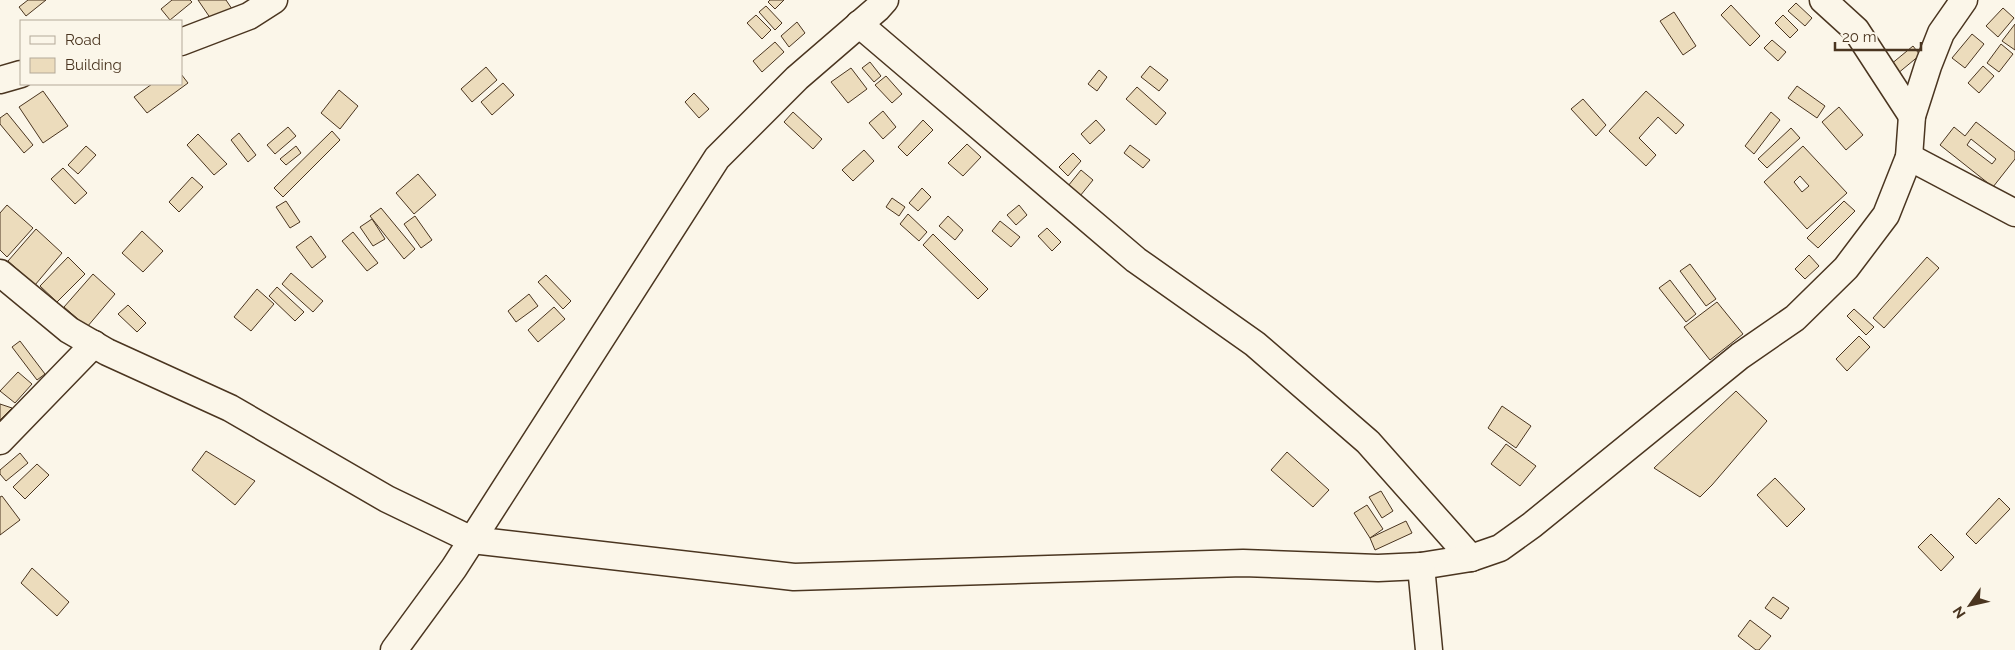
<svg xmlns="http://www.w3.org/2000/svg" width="2015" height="650" font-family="Raleway,sans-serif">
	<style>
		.building { fill: #ecdcbc; stroke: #4a3520; fill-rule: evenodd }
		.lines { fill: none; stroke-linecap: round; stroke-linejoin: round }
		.street-casing { stroke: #4a3520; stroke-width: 29 }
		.street { stroke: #fbf6e9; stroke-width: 26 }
	</style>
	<rect width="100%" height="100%" fill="#fbf6e9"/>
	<g class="building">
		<polygon points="28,0 46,0 26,16 19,7"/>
		<polygon points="172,0 190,0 192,2 170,20 161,9"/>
		<polygon points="198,0 226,0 232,9 213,22"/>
		<polygon points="770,0 784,0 775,9 768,2"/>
		<polygon points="1796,3 1812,18 1805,26 1788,11"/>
		<polygon points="1731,5 1760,36 1750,46 1721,15"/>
		<polygon points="766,6 782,23 775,30 759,12"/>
		<polygon points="2003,8 2014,18 1998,37 1986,26"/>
		<polygon points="1674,12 1696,46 1683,55 1660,21"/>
		<polygon points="756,15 771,30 762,39 747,23"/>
		<polygon points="1783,15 1798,30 1790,38 1775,23"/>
		<polygon points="797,22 805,33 789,47 781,36"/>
		<polygon points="2015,24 2015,50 2002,41"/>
		<polygon points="1972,34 1984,44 1965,68 1952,58"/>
		<polygon points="1772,40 1786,52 1778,61 1764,48"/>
		<polygon points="775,42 784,52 762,72 753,61"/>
		<polygon points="2001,44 2013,54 1999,72 1987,63"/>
		<polygon points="1913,46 1920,55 1897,74 1890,65"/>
		<polygon points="870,62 881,76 874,82 862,68"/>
		<polygon points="1150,66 1168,80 1159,91 1141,77"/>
		<polygon points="1983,66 1994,76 1979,93 1968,83"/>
		<polygon points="486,67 497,80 472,102 461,89"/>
		<polygon points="851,68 867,89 848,103 831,82"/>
		<polygon points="1099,70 1107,77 1097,91 1088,84"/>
		<polygon points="181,74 188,83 147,113 134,97 152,84 181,84"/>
		<polygon points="886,76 902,94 892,103 875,85"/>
		<polygon points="503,83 514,95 492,115 481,102"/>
		<polygon points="1797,86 1825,106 1817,118 1788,98"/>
		<polygon points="1137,87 1166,113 1156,125 1126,99"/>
		<polygon points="339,90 358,106 340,129 321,113"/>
		<polygon points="43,91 68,126 43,143 19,107"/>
		<polygon points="1646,91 1684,125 1676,134 1658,117 1639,138 1656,155 1646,166 1609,131"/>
		<polygon points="694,93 709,109 699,118 685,102"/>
		<polygon points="1583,99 1606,125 1596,136 1571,109"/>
		<polygon points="1839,107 1863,135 1846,150 1822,122"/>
		<polygon points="883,111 896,127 883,139 869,123"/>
		<polygon points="793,112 822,139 813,149 784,122"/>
		<polygon points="1771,112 1780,120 1754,154 1745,146"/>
		<polygon points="7,113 33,145 24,153 0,124 0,118"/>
		<polygon points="923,120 933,130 907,156 898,147"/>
		<polygon points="1096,120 1105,130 1090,144 1081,134"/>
		<path d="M1976,122L2015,152V159L1993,187L1940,145L1954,127L1965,136ZM1971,139L1996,159L1992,164L1967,145Z"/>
		<polygon points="288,127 296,136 275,154 267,145"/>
		<polygon points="1791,128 1800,138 1767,168 1758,159"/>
		<polygon points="332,131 340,140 283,197 274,188"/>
		<polygon points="239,133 256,155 248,162 231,140"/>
		<polygon points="198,134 227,164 214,175 187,145"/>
		<polygon points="967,144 981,157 963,176 948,163"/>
		<polygon points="1130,145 1150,160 1143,168 1124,153"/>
		<polygon points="86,146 96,155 78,174 68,165"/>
		<polygon points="296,146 301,153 286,165 280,159"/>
		<path d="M1803,146L1847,193L1807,229L1764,182ZM1800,176L1809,186L1802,192L1794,182Z"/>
		<polygon points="864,150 874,161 853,181 842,170"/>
		<polygon points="1073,153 1081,161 1068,176 1059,167"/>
		<polygon points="63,168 87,193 75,204 51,179"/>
		<polygon points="1081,170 1093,180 1080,196 1068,186"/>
		<polygon points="418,174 436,195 414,214 396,193"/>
		<polygon points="192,177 203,187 179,212 169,202"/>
		<polygon points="922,188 931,197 918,211 909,203"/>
		<polygon points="892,198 905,207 899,216 886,207"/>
		<polygon points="286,201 300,222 290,228 276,207"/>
		<polygon points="1844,201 1855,211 1818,248 1807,238"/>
		<polygon points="7,205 33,228 7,257 0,250 0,213"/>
		<polygon points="1019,205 1027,215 1016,225 1007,215"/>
		<polygon points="381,208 415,249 404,259 370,216"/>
		<polygon points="908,214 927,232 919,241 900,224"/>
		<polygon points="415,216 432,240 421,248 404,224"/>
		<polygon points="948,216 963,230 955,240 939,226"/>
		<polygon points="372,219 385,239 373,246 360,227"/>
		<polygon points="1000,221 1020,237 1011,247 992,231"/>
		<polygon points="1047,228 1061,242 1052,251 1038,236"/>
		<polygon points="36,229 62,253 35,285 8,261"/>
		<polygon points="142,231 163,251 143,272 122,253"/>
		<polygon points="353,232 378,263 367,271 342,241"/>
		<polygon points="933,234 988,289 978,299 923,245"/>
		<polygon points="311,236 326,257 312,268 296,247"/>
		<polygon points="1809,255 1819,266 1805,279 1795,269"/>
		<polygon points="68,257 85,274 57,302 40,286"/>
		<polygon points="1927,257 1939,268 1884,328 1873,318"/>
		<polygon points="1690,264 1716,299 1706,306 1680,271"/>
		<polygon points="291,273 323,301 313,312 282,284"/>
		<polygon points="93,274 115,294 87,327 64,307"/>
		<polygon points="546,275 571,301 563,309 538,282"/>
		<polygon points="1670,280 1696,314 1686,322 1659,288"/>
		<polygon points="277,287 304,312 295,321 269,296"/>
		<polygon points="257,289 274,304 251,331 234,317"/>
		<polygon points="529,294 538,306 516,322 508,311"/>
		<polygon points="1717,302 1743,334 1710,360 1684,327"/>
		<polygon points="128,305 146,323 137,332 118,314"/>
		<polygon points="554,307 565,319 538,342 528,330"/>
		<polygon points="1854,309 1874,327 1866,335 1847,316"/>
		<polygon points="1859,336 1870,347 1847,371 1836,359"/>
		<polygon points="20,341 45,374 37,380 12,347"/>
		<polygon points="18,372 32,384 15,403 0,391"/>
		<polygon points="1736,391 1767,421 1712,485 1700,497 1654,468"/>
		<polygon points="0,404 12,408 0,420"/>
		<polygon points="1502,406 1531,426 1516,448 1488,428"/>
		<polygon points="1506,444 1536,466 1520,486 1491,464"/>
		<polygon points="206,451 255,481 235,505 192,470"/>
		<polygon points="1287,452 1329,490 1313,507 1271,470"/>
		<polygon points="20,453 28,463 6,481 0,474 0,470"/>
		<polygon points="37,464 49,475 25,499 13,487"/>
		<polygon points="1775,478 1805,509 1787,527 1757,495"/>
		<polygon points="1381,491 1393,511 1382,518 1369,497"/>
		<polygon points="2,496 20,520 0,535 0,497"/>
		<polygon points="1999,498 2010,509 1976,544 1966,534"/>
		<polygon points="1367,505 1383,529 1370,538 1354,513"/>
		<polygon points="1406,521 1412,533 1375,550 1370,538"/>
		<polygon points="1931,534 1954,557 1941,571 1918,547"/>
		<polygon points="32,568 69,602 57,616 21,583"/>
		<polygon points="1773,597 1789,608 1781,619 1765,608"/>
		<polygon points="1750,620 1771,636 1759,650 1756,650 1738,636"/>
	</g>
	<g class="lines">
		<defs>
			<g id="street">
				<polyline points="1823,0 1856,30 1912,116"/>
				<polyline points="859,24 1136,260 1255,344 1368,442 1471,558"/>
				<polyline points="181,42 249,16 274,0"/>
				<polyline points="0,80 21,74"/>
				<polyline points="1909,157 2015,213"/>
				<polyline points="0,273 69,330 107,352 230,408 387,499 472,540 794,577 1243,563 1378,568 1421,566 1471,558 1500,548 1532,525 1740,356 1795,318 1846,268 1886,215 1909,157 1912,116 1928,66 1941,33 1964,0"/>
				<polyline points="0,441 94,344"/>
				<polyline points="1421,566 1429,650"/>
				<polyline points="394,650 454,568 717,158 797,78 877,9 885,0"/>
			</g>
		</defs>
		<use href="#street" class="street-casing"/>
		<use href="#street" class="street"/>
	</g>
	<rect x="20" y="20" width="162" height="65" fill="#fbf6e9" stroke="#b4a999"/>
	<rect x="30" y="36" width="25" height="8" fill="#fbf6e9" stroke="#b4a999"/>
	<text x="65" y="45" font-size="15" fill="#4a3520">Road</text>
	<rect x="30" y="58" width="25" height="15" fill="#ecdcbc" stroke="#b4a999"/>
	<text x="65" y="70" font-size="15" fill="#4a3520">Building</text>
	<g transform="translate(1970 605) rotate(236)" stroke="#fbf6e9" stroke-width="4" paint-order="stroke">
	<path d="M0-4L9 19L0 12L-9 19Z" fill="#4a3520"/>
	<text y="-8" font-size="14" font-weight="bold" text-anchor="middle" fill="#4a3520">N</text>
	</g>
	<path d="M1835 42v8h86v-8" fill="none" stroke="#4a3520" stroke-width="2.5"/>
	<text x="1842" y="42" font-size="15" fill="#4a3520" stroke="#fbf6e9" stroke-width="4" paint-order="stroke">20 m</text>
</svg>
